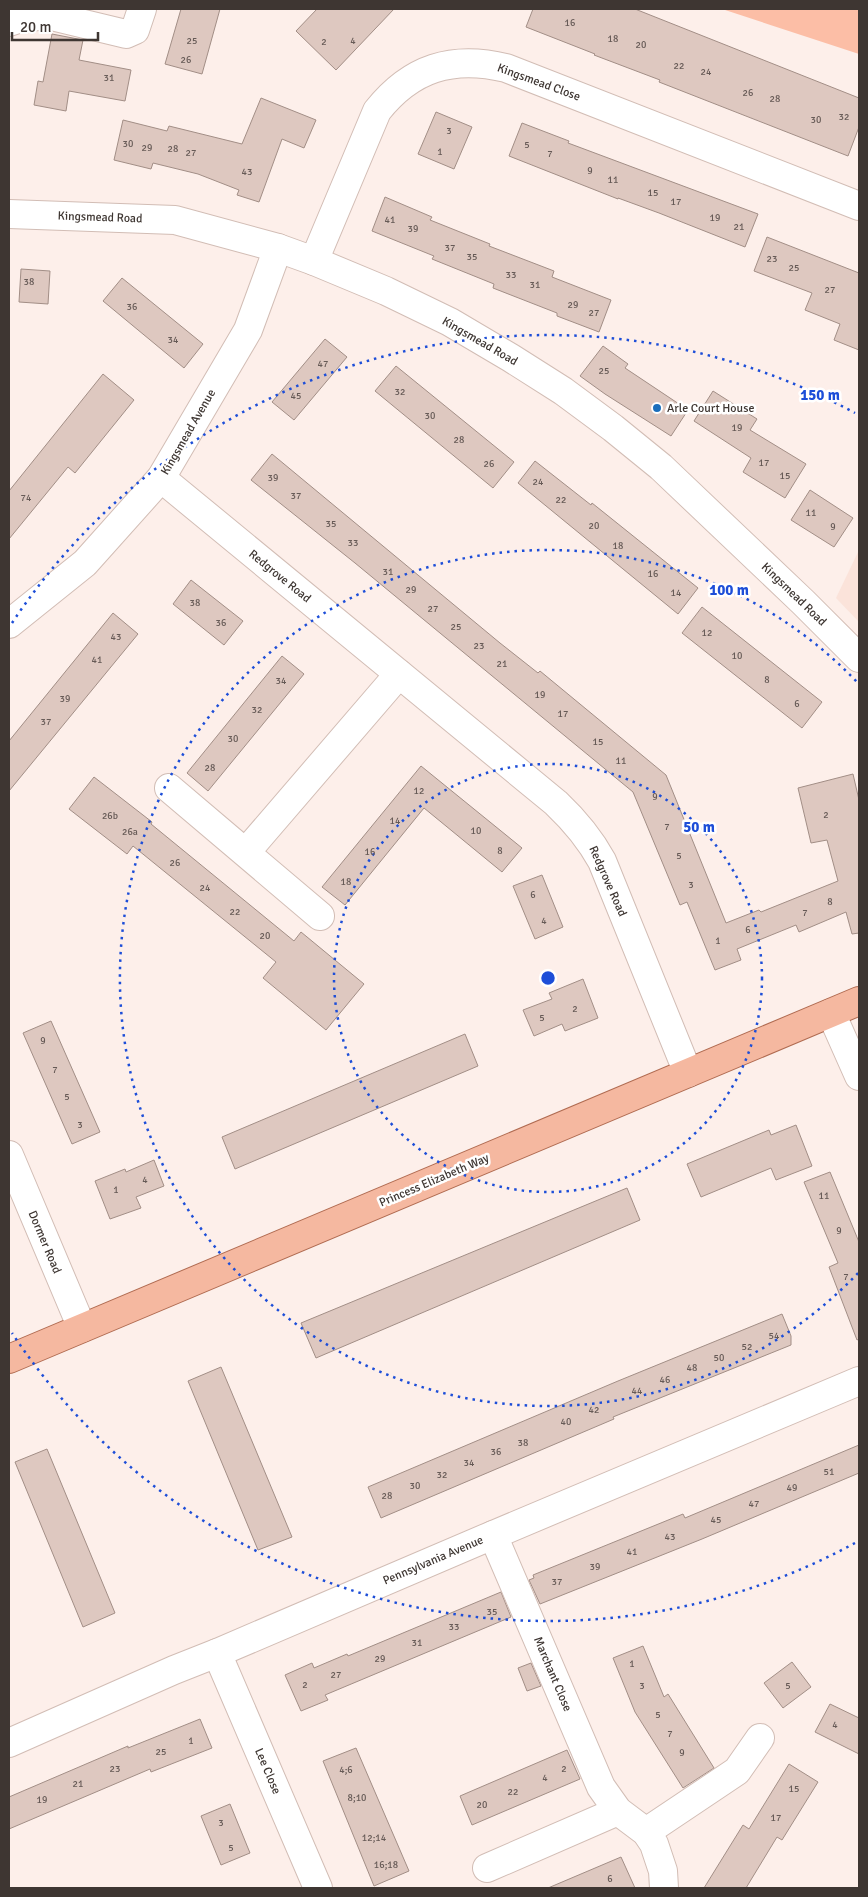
<svg xmlns="http://www.w3.org/2000/svg" width="868" height="1897" font-family="Signika,sans-serif">
	<style>
		.built { fill: #fbe3da }
		.green { fill: #fcbea6 }
		.building { fill: #dec8c0; stroke: #a28e86 }
		.lines { fill: none; stroke-linecap: round; stroke-linejoin: round }
		.minor-casing { stroke: #d2bdb5; stroke-width: 30 }
		.tertiary-casing { stroke: #d2bdb5; stroke-width: 30 }
		.primary-casing { stroke: #b06b51; stroke-width: 30 }
		.minor { stroke: #fff; stroke-width: 28 }
		.tertiary { stroke: #fff; stroke-width: 28 }
		.primary { stroke: #f5b8a0; stroke-width: 28 }
		.ring { fill: none; stroke: #1d4ed8; stroke-width: 2.5; stroke-dasharray: 2.5 5 }
		.poi-dot { fill: #1a6ebc; stroke: #fff; stroke-width: 2 }
		.labels { text-anchor: middle; stroke-width: 5; stroke-linejoin: round; paint-order: stroke }
		.number-label { font-size: 10px; fill: #665a56 }
		.street-label { font-size: 12px; fill: #3e3632; stroke: #fff }
		.poi-label { font-size: 12px; fill: #3e3632; stroke: #fff; text-anchor: start }
		.centre { fill: #1d4ed8; stroke: #fff; stroke-width: 2.5 }
		.ring-label { font-size: 15px; text-anchor: middle; font-weight: bold; fill: #1d4ed8; stroke: #fff; stroke-width: 5; stroke-linejoin: round; paint-order: stroke }
	</style>
	<rect width="100%" height="100%" fill="#fdefea"/>
	<polygon class="built" points="859,550 859,622 836,598"/>
	<polygon class="green" points="722,9 859,9 859,54"/>
	<g class="building">
		<polygon points="181,9 220,9 202,74 165,64"/>
		<polygon points="317,9 394,9 336,70 296,31"/>
		<polygon points="533,9 635,9 859,98 859,127 848,156 682,91 659,82 660,80 594,55 595,54 526,27"/>
		<polygon points="52,34 83,40 79,60 131,70 125,101 69,91 66,111 34,105 38,81 43,82"/>
		<polygon points="261,98 316,120 304,148 282,139 259,202 237,195 239,190 198,174 153,163 151,169 114,160 123,120 167,131 169,126 242,144"/>
		<polygon points="436,112 472,127 454,169 418,154"/>
		<polygon points="522,123 569,141 568,143 758,214 745,247 659,213 618,198 618,199 509,156"/>
		<polygon points="385,197 432,217 430,220 490,244 489,246 554,271 552,277 611,300 599,332 557,316 557,313 493,288 494,284 432,259 434,256 372,231"/>
		<polygon points="767,237 859,273 859,350 834,340 840,324 805,310 812,293 754,271"/>
		<polygon points="21,269 50,271 48,304 19,302"/>
		<polygon points="122,278 203,344 184,368 103,301"/>
		<polygon points="325,339 347,357 294,420 272,402"/>
		<polygon points="603,346 628,364 625,368 688,410 671,436 605,394 580,376"/>
		<polygon points="396,366 514,462 493,488 375,391"/>
		<polygon points="103,374 134,400 75,473 68,467 9,539 9,491"/>
		<polygon points="713,391 757,419 750,430 806,464 785,498 743,472 751,458 694,421"/>
		<polygon points="272,454 500,643 538,673 540,671 666,775 726,923 759,910 761,912 838,881 827,840 811,843 798,788 853,774 859,800 859,933 852,934 846,912 799,932 796,925 737,949 741,960 715,970 687,902 680,905 633,792 355,563 251,480"/>
		<polygon points="535,461 591,505 592,503 698,588 678,614 518,483"/>
		<polygon points="810,490 853,518 834,547 791,520"/>
		<polygon points="191,580 243,621 224,645 173,604"/>
		<polygon points="702,607 822,702 802,728 682,633"/>
		<polygon points="113,613 138,634 9,791 9,741"/>
		<polygon points="282,656 304,674 208,791 187,773"/>
		<polygon points="421,766 522,848 502,872 424,808 345,905 322,887"/>
		<polygon points="94,777 152,822 151,824 294,941 301,932 364,984 326,1030 263,978 276,962 133,846 127,854 69,809"/>
		<polygon points="542,875 563,927 535,939 513,886"/>
		<polygon points="583,979 598,1018 565,1031 562,1024 534,1036 523,1010 552,999 549,993"/>
		<polygon points="51,1021 100,1132 72,1144 23,1033"/>
		<polygon points="465,1034 478,1066 235,1169 222,1137"/>
		<polygon points="796,1125 812,1166 776,1180 771,1168 701,1197 687,1164 769,1130 771,1135"/>
		<polygon points="154,1160 164,1186 136,1197 141,1208 110,1219 95,1181 125,1169 126,1172"/>
		<polygon points="830,1172 859,1242 859,1339 857,1340 829,1267 838,1263 804,1182"/>
		<polygon points="627,1188 640,1220 316,1358 301,1323"/>
		<polygon points="782,1314 791,1336 791,1345 613,1417 614,1419 381,1518 368,1487 618,1381"/>
		<polygon points="221,1367 292,1537 258,1550 188,1381"/>
		<polygon points="859,1445 859,1473 702,1539 540,1604 529,1580 534,1578 533,1575 683,1514 685,1518"/>
		<polygon points="47,1449 115,1613 83,1627 15,1462"/>
		<polygon points="501,1592 511,1617 325,1695 328,1700 301,1711 285,1675 312,1663 314,1668 347,1654 348,1656"/>
		<polygon points="643,1646 664,1697 668,1694 714,1768 683,1788 635,1712 613,1658"/>
		<polygon points="792,1662 811,1687 783,1708 764,1683"/>
		<polygon points="531,1663 541,1686 527,1691 518,1668"/>
		<polygon points="830,1704 859,1718 859,1754 815,1732"/>
		<polygon points="200,1719 212,1748 151,1772 150,1769 9,1829 9,1797 128,1746 128,1748"/>
		<polygon points="356,1748 409,1871 374,1886 323,1761"/>
		<polygon points="567,1750 580,1779 472,1825 460,1796"/>
		<polygon points="789,1764 818,1782 782,1840 777,1837 746,1888 704,1888 743,1825 749,1829"/>
		<polygon points="230,1804 250,1853 221,1865 201,1816"/>
		<polygon points="621,1857 635,1888 548,1888"/>
	</g>
	<g class="lines">
		<defs>
			<g id="minor">
				<polyline points="9,22 21,18 47,15 126,34 135,30 142,9"/>
				<polyline points="9,214 175,220 278,248 314,261 386,291 450,322 511,358 563,391 613,428 661,467 803,602 859,658"/>
				<path d="M314,261L377,111C411,68 452,55 506,68L859,206"/>
				<path d="M161,478L556,803C575,821 590,839 602,861L688,1073"/>
				<polyline points="9,624 85,563 161,478 248,330 278,248"/>
				<polyline points="169,788 320,916"/>
				<polyline points="246,852 399,674"/>
				<polyline points="9,1155 82,1328"/>
				<polyline points="493,1535 601,1787 618,1811 646,1832 654,1844 663,1871 664,1888"/>
				<polyline points="217,1653 318,1888"/>
				<polyline points="9,1743 174,1670 217,1653 493,1535 859,1381"/>
				<polyline points="646,1832 737,1771 760,1738"/>
				<polyline points="487,1868 618,1811"/>
			</g>
			<polyline id="tertiary" points="831,1013 859,1076"/>
			<polyline id="primary" points="9,1359 859,1001"/>
		</defs>
		<use href="#minor" class="minor-casing"/>
		<use href="#tertiary" class="tertiary-casing"/>
		<use href="#primary" class="primary-casing"/>
		<use href="#minor" class="minor"/>
		<use href="#tertiary" class="tertiary"/>
		<use href="#primary" class="primary"/>
	</g>
	<g class="ring">
		<circle cx="548" cy="978" r="214"/>
		<path d="M858 1273A428 428 0 1 1 858 683"/>
		<path d="M855 1543A643 643 0 0 1 12 1333M12 623A643 643 0 0 1 855 413"/>
	</g>
	<circle class="poi-dot" cx="657" cy="408" r="5"/>
	<g class="labels">
		<g class="number-label">
			<text x="570" y="26">16</text>
			<text x="613" y="42">18</text>
			<text x="192" y="44">25</text>
			<text x="353" y="44">4</text>
			<text x="324" y="45">2</text>
			<text x="641" y="48">20</text>
			<text x="186" y="63">26</text>
			<text x="679" y="69">22</text>
			<text x="706" y="75">24</text>
			<text x="109" y="81">31</text>
			<text x="748" y="96">26</text>
			<text x="775" y="102">28</text>
			<text x="844" y="120">32</text>
			<text x="816" y="123">30</text>
			<text x="449" y="134">3</text>
			<text x="128" y="147">30</text>
			<text x="527" y="148">5</text>
			<text x="147" y="151">29</text>
			<text x="173" y="152">28</text>
			<text x="440" y="155">1</text>
			<text x="191" y="156">27</text>
			<text x="550" y="157">7</text>
			<text x="590" y="174">9</text>
			<text x="247" y="175">43</text>
			<text x="613" y="183">11</text>
			<text x="653" y="196">15</text>
			<text x="676" y="205">17</text>
			<text x="715" y="221">19</text>
			<text x="390" y="223">41</text>
			<text x="739" y="230">21</text>
			<text x="413" y="232">39</text>
			<text x="450" y="251">37</text>
			<text x="472" y="260">35</text>
			<text x="772" y="262">23</text>
			<text x="794" y="271">25</text>
			<text x="511" y="278">33</text>
			<text x="29" y="285">38</text>
			<text x="535" y="288">31</text>
			<text x="830" y="293">27</text>
			<text x="573" y="308">29</text>
			<text x="132" y="310">36</text>
			<text x="594" y="316">27</text>
			<text x="173" y="343">34</text>
			<text x="323" y="367">47</text>
			<text x="604" y="374">25</text>
			<text x="400" y="395">32</text>
			<text x="296" y="399">45</text>
			<text x="430" y="419">30</text>
			<text x="737" y="431">19</text>
			<text x="459" y="443">28</text>
			<text x="764" y="466">17</text>
			<text x="489" y="467">26</text>
			<text x="785" y="479">15</text>
			<text x="273" y="481">39</text>
			<text x="538" y="485">24</text>
			<text x="296" y="499">37</text>
			<text x="26" y="501">74</text>
			<text x="561" y="503">22</text>
			<text x="811" y="516">11</text>
			<text x="331" y="527">35</text>
			<text x="594" y="529">20</text>
			<text x="833" y="530">9</text>
			<text x="353" y="546">33</text>
			<text x="618" y="549">18</text>
			<text x="388" y="575">31</text>
			<text x="653" y="577">16</text>
			<text x="411" y="593">29</text>
			<text x="676" y="596">14</text>
			<text x="195" y="606">38</text>
			<text x="433" y="612">27</text>
			<text x="221" y="626">36</text>
			<text x="456" y="630">25</text>
			<text x="707" y="636">12</text>
			<text x="116" y="640">43</text>
			<text x="479" y="649">23</text>
			<text x="737" y="659">10</text>
			<text x="97" y="663">41</text>
			<text x="502" y="667">21</text>
			<text x="767" y="683">8</text>
			<text x="281" y="684">34</text>
			<text x="540" y="698">19</text>
			<text x="65" y="702">39</text>
			<text x="797" y="707">6</text>
			<text x="257" y="713">32</text>
			<text x="563" y="717">17</text>
			<text x="46" y="725">37</text>
			<text x="233" y="742">30</text>
			<text x="598" y="745">15</text>
			<text x="621" y="764">11</text>
			<text x="210" y="771">28</text>
			<text x="419" y="794">12</text>
			<text x="655" y="800">9</text>
			<text x="826" y="818">2</text>
			<text x="110" y="819">26b</text>
			<text x="395" y="824">14</text>
			<text x="667" y="830">7</text>
			<text x="476" y="834">10</text>
			<text x="130" y="835">26a</text>
			<text x="500" y="854">8</text>
			<text x="370" y="855">16</text>
			<text x="679" y="859">5</text>
			<text x="175" y="866">26</text>
			<text x="346" y="885">18</text>
			<text x="691" y="888">3</text>
			<text x="205" y="891">24</text>
			<text x="533" y="898">6</text>
			<text x="830" y="905">8</text>
			<text x="235" y="915">22</text>
			<text x="805" y="916">7</text>
			<text x="544" y="924">4</text>
			<text x="748" y="933">6</text>
			<text x="265" y="939">20</text>
			<text x="718" y="944">1</text>
			<text x="575" y="1012">2</text>
			<text x="542" y="1021">5</text>
			<text x="43" y="1044">9</text>
			<text x="55" y="1073">7</text>
			<text x="67" y="1100">5</text>
			<text x="80" y="1128">3</text>
			<text x="145" y="1183">4</text>
			<text x="116" y="1193">1</text>
			<text x="824" y="1199">11</text>
			<text x="839" y="1234">9</text>
			<text x="846" y="1280">7</text>
			<text x="774" y="1339">54</text>
			<text x="747" y="1350">52</text>
			<text x="719" y="1361">50</text>
			<text x="692" y="1371">48</text>
			<text x="665" y="1383">46</text>
			<text x="637" y="1394">44</text>
			<text x="594" y="1413">42</text>
			<text x="566" y="1425">40</text>
			<text x="523" y="1446">38</text>
			<text x="496" y="1455">36</text>
			<text x="469" y="1466">34</text>
			<text x="829" y="1475">51</text>
			<text x="442" y="1478">32</text>
			<text x="415" y="1489">30</text>
			<text x="792" y="1491">49</text>
			<text x="387" y="1499">28</text>
			<text x="754" y="1507">47</text>
			<text x="716" y="1523">45</text>
			<text x="670" y="1540">43</text>
			<text x="632" y="1555">41</text>
			<text x="595" y="1570">39</text>
			<text x="557" y="1585">37</text>
			<text x="492" y="1615">35</text>
			<text x="454" y="1630">33</text>
			<text x="417" y="1646">31</text>
			<text x="380" y="1662">29</text>
			<text x="632" y="1667">1</text>
			<text x="336" y="1678">27</text>
			<text x="305" y="1688">2</text>
			<text x="642" y="1689">3</text>
			<text x="788" y="1689">5</text>
			<text x="658" y="1718">5</text>
			<text x="835" y="1728">4</text>
			<text x="670" y="1737">7</text>
			<text x="191" y="1744">1</text>
			<text x="161" y="1755">25</text>
			<text x="682" y="1756">9</text>
			<text x="115" y="1772">23</text>
			<text x="564" y="1772">2</text>
			<text x="346" y="1773">4;6</text>
			<text x="545" y="1781">4</text>
			<text x="78" y="1787">21</text>
			<text x="794" y="1792">15</text>
			<text x="513" y="1795">22</text>
			<text x="357" y="1801">8;10</text>
			<text x="42" y="1803">19</text>
			<text x="482" y="1808">20</text>
			<text x="776" y="1821">17</text>
			<text x="221" y="1826">3</text>
			<text x="374" y="1841">12;14</text>
			<text x="231" y="1851">5</text>
			<text x="386" y="1868">16;18</text>
			<text x="610" y="1882">6</text>
		</g>
		<g class="street-label">
			<text transform="translate(539 82) rotate(20)" y="4">Kingsmead Close</text>
			<text transform="translate(100 217) rotate(2)" y="4">Kingsmead Road</text>
			<text transform="translate(480 341) rotate(30)" y="4">Kingsmead Road</text>
			<text transform="translate(188 432) rotate(-60)" y="4">Kingsmead Avenue</text>
			<text transform="translate(280 576) rotate(39)" y="4">Redgrove Road</text>
			<text transform="translate(794 594) rotate(44)" y="4">Kingsmead Road</text>
			<text transform="translate(608 881) rotate(66)" y="4">Redgrove Road</text>
			<text transform="translate(434 1180) rotate(-23)" y="4">Princess Elizabeth Way</text>
			<text transform="translate(45 1242) rotate(67)" y="4">Dormer Road</text>
			<text transform="translate(433 1560) rotate(-23)" y="4">Pennsylvania Avenue</text>
			<text transform="translate(553 1674) rotate(67)" y="4">Marchant Close</text>
			<text transform="translate(268 1771) rotate(67)" y="4">Lee Close</text>
		</g>
		<g class="poi-label">
			<text x="667" y="412">Arle Court House</text>
		</g>
	</g>
	<circle cx="548" cy="978" r="8" class="centre"/>
	<g class="ring-label">
		<text x="820" y="400">150 m</text>
		<text x="729" y="595">100 m</text>
		<text x="699" y="832">50 m</text>
	</g>
	<rect width="868" height="1897" fill="none" stroke="#3e3632" stroke-width="20"/>
	<path d="M12 32v8h86v-8" fill="none" stroke="#3e3632" stroke-width="2.5"/>
	<text x="20" y="32" font-size="15" fill="#3e3632" stroke="#ffffff" stroke-width="4" paint-order="stroke">20 m</text>
</svg>
